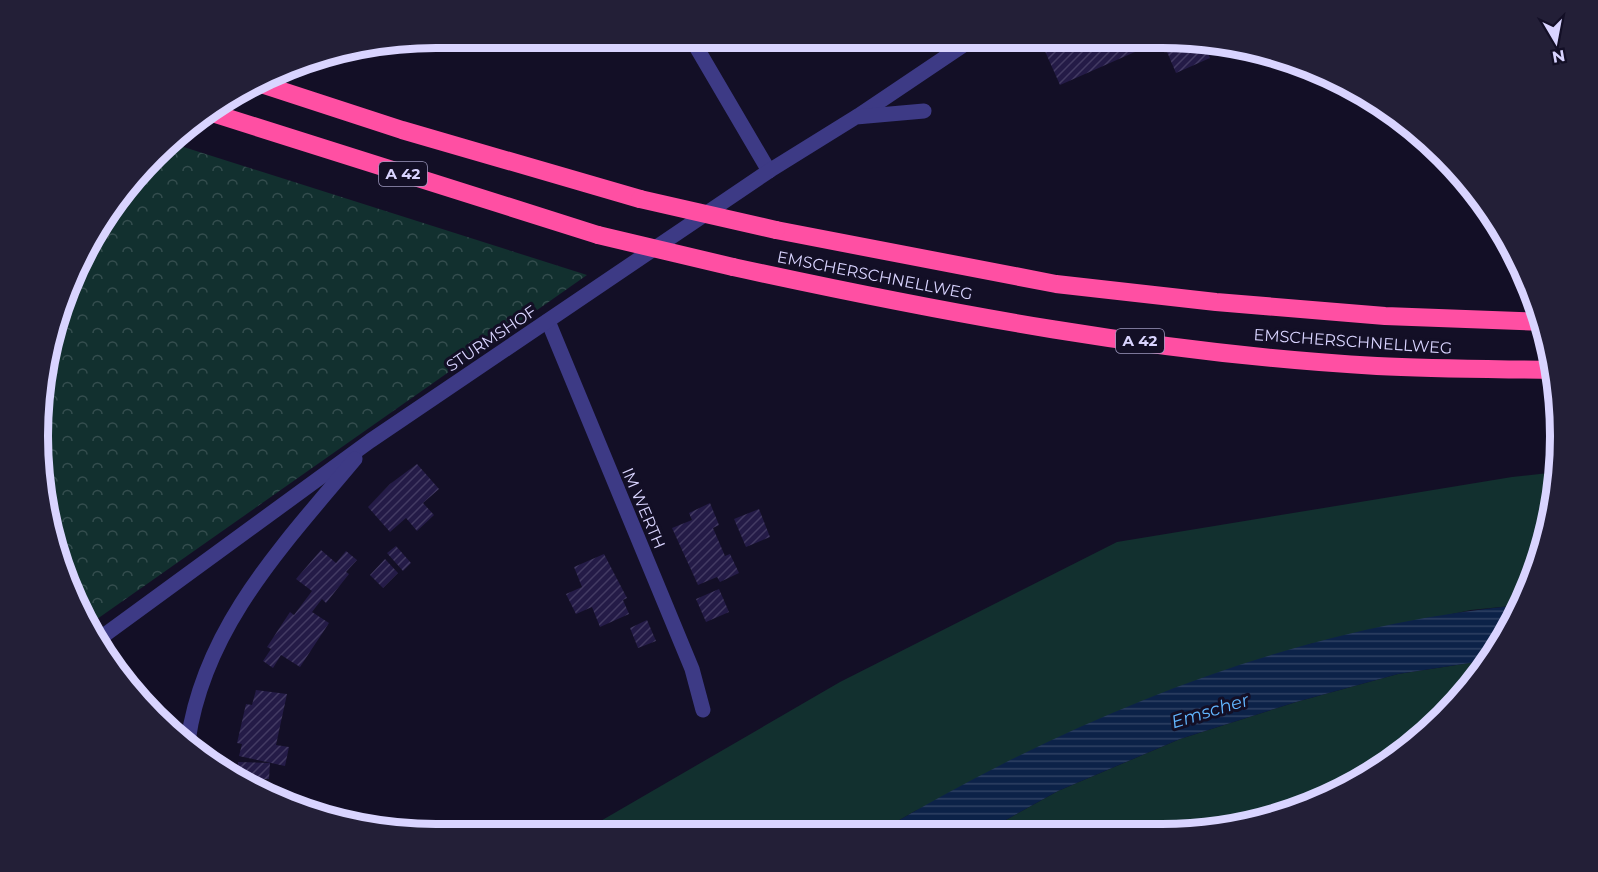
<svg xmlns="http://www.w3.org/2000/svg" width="1598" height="872" font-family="Montserrat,sans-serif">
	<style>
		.green { fill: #12302f }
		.forest { fill: url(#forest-crowns) }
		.water { fill: url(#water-rules) }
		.building { fill: url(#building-hatch) }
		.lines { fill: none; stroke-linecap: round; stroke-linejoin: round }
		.minor { stroke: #3d3a85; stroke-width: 15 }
		.highway { stroke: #ff4fa3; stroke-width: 18 }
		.highway-bridge { stroke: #ff4fa3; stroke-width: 18 }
		.labels { text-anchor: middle; stroke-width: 6; stroke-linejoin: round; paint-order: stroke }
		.shield { fill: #130f26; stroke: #9e99be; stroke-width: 1.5 }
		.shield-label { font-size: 15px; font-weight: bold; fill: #d9d4ff }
		.street-label { font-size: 16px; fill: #d9d4ff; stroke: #130f26 }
		.water-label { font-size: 18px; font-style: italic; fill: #62b6ff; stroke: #130f26 }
		.rim { fill: none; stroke: #d9d4ff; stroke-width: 8 }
	</style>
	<defs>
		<pattern id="forest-crowns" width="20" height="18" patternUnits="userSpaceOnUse" patternTransform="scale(1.5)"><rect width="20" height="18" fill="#12302f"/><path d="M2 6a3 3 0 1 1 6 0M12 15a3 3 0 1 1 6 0" fill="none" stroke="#344d4e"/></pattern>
		<pattern id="water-rules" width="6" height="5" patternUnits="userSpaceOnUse" patternTransform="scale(1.5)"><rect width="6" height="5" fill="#0c2248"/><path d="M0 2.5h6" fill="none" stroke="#2f4163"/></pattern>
		<pattern id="building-hatch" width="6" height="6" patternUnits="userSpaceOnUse" patternTransform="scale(1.5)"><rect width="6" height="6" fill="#241b47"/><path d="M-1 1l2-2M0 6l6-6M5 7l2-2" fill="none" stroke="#433b63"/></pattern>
	</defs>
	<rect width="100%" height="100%" fill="#130f26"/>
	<g class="green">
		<path d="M1558,472C1556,518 1539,564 1521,605L1471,610L1310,644L915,811L879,832L580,833L840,682L1117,542L1512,477Z"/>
		<polygon points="1489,660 1461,699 1384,767 1314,804 1214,831 984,832 1058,791 1180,739 1296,702 1398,674"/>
	</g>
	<polygon class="forest" points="171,143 587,275 90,624 68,589 38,462 51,333 104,215"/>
	<path class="water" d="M1521,605L1507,635L1489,660L1398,674L1296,702L1180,739L1058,791L984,832H879C1074,716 1294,626 1521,605Z"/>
	<g class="building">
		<polygon points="1044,38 1188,38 1213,43 1205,46 1210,58 1176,73 1162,40 1060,85 1040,40"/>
		<polygon points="417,464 439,489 423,503 434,515 417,531 406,518 390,532 368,507 390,484"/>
		<polygon points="710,503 719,525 713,528 725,556 730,554 739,573 720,582 717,577 698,585 672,528 692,520 689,513"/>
		<polygon points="759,509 770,537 746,547 734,519"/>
		<polygon points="396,546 411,563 403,571 387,553"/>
		<polygon points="321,550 336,563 346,551 357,560 346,572 349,574 326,603 322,599 312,612 329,623 300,667 281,655 273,668 263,661 271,649 267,647 290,612 294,615 312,591 296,579"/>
		<polygon points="604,554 627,598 623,600 629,614 600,627 592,607 576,614 566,594 582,587 574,567"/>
		<polygon points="385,559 398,573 383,588 370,575"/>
		<polygon points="719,589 729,612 706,622 696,599"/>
		<polygon points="647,620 656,641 638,648 630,628"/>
		<polygon points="256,690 287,694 276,745 289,747 285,766 239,756 242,744 237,743 246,704 252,705"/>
		<polygon points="238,762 270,763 269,779 256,779 255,789 237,781 228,774 238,774"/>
	</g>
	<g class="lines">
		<g class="minor">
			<polyline points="691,38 769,171"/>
			<polyline points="858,116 965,44 979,38"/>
			<polyline points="548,321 692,669 703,710"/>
			<polyline points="99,639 370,441 769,171 856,117 924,111"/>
			<path d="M188,741C204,627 284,544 355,459"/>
		</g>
		<g class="highway">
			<polyline points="261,84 402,130 640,199"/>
			<polyline points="209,112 598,235"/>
			<polyline points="776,230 1056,284 1216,302 1385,316 1543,322"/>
			<path d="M733,267C944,313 1160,354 1377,366C1435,369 1494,369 1553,370"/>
		</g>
		<g class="highway-bridge">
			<polyline points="640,199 776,230"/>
			<polyline points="598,235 733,267"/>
		</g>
	</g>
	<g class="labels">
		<g class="shield">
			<rect x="379" y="162" width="48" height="24" rx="4.5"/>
			<rect x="1116" y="329" width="48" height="24" rx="4.5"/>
		</g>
		<g class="shield-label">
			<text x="403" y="179">A 42</text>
			<text x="1140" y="346">A 42</text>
		</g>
		<g class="street-label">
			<text transform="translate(875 275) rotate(11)" y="6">EMSCHERSCHNELLWEG</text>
			<text transform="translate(491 338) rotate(-34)" y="6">STURMSHOF</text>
			<text transform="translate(1353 341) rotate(4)" y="6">EMSCHERSCHNELLWEG</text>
			<text transform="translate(644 508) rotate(67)" y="6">IM WERTH</text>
		</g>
		<g class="water-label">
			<text transform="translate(1210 711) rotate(-17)" y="6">Emscher</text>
		</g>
	</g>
	<path d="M0 0H1598V872H0ZM436 48H1162A388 388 0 0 1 1550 436V436A388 388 0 0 1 1162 824H436A388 388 0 0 1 48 436V436A388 388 0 0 1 436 48Z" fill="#231f37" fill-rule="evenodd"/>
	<path class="rim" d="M436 48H1162A388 388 0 0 1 1550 436V436A388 388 0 0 1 1162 824H436A388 388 0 0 1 48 436V436A388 388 0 0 1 436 48Z"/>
	<g transform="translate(1556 42) rotate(170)" stroke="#130f26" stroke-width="4.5" paint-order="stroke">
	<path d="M0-4.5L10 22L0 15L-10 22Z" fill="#d9d4ff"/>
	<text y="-9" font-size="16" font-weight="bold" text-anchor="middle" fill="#d9d4ff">N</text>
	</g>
</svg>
